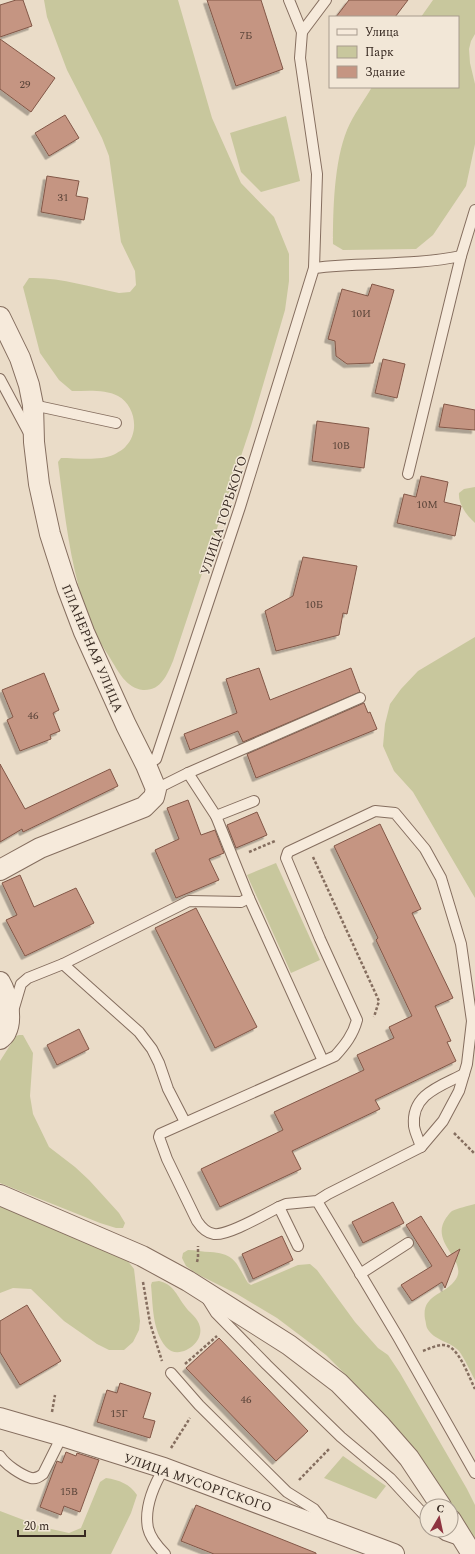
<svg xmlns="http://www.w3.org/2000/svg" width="475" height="1554" font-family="Spectral,serif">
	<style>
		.green { fill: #c8c79d }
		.building { fill: #c59582; stroke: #825747; filter: url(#shadow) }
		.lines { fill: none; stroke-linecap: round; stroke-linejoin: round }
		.lane-casing { stroke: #856e5f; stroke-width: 12 }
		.street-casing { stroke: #856e5f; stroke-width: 22 }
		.path { stroke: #856e5f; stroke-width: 2.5; stroke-dasharray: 3 2; stroke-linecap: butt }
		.lane { stroke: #f6eadb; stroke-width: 10 }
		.street { stroke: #f6eadb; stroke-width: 20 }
		.labels { text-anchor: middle; stroke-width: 3; stroke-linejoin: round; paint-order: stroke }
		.number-label { font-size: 11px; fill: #5a4439 }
		.street-label { font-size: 13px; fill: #372921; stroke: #f2e7d7 }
	</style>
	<defs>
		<filter id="shadow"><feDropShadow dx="-3.5" dy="3.5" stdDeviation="0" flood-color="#0004"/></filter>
	</defs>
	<rect width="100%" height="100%" fill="#eadcc8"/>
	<g class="green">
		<path d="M44,0H178L212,118L241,183L274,217L289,254V281L285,310L251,426L173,661C167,675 161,691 143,690C126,688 118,671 110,658C104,648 97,639 93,628C71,578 65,516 58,462L61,458C76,458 100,461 113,455C117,453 124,449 126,446C140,432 135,405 118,396C105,389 87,391 72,391L59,380L40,353L23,287L29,278C60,277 90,287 119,293L130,292L136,285L135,271L121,242L109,156L102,138L67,70L47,17Z"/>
		<path d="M433,0H475V34L471,41L469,49L470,63L475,84V144L466,186L433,235L416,249L343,250L333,244C333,210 334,162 347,130C353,115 364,101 372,87H458V17H421Z"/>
		<polygon points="286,116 300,181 261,192 241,172 230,133"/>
		<path d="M475,487V523C467,516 458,504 459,493L464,489Z"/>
		<polygon points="475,637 475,898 413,792 394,771 383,746 385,724 390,704 401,689 418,671"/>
		<polygon points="276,863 320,960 291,973 247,875"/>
		<polygon points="19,1035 23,1035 33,1053 30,1096 33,1114 49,1147 75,1167 89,1180 119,1213 125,1223 123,1228 116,1228 100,1223 0,1183 0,1061 16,1036"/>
		<path d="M475,1204V1380C470,1371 465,1359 459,1351C450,1341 434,1341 427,1328C426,1326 426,1322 425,1319C421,1294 446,1295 456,1279C468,1260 429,1243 446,1218C448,1216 449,1213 452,1211C458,1208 468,1206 475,1204Z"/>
		<polygon points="0,1205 127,1260 134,1269 140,1321 139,1330 133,1342 124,1350 109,1350 97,1344 64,1321 31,1289 13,1288 0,1293"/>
		<path d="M188,1250C196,1250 203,1252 210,1252C236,1254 236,1263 248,1283L251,1285L298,1265L310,1264L317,1270L355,1322L378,1348L388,1355L400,1373L467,1489L475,1505V1552L451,1508V1506H449L400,1434L368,1397L326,1355L277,1318L237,1294L197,1274L186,1266L182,1258L183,1253Z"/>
		<path d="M159,1281C173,1284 176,1294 184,1305C189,1313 198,1317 200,1327C204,1344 178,1361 166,1347C152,1330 153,1305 151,1285L152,1282Z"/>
		<polygon points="343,1456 386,1486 376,1499 324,1478"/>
		<path d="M106,1478C119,1480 130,1484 137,1495L131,1513L111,1554H0V1511L42,1527L69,1533L81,1528L100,1482Z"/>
	</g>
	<g class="building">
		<polygon points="16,0 23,0 32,26 0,37 0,5"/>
		<polygon points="207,0 261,0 283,69 236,86"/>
		<polygon points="349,0 408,0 395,17 336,17"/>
		<polygon points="0,39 55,78 31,112 0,89"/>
		<polygon points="65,115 79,138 49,156 35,133"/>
		<polygon points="47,176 79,181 76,196 88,198 84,220 41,212"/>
		<polygon points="372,284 394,290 373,363 347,364 336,356 335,341 328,339 342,289 368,296"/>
		<polygon points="383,359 405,364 397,398 375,393"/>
		<polygon points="444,404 475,410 475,430 439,427"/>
		<polygon points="317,421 369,428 364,468 312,461"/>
		<polygon points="421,476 448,482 444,502 461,506 455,536 397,523 404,494 416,497"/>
		<polygon points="303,557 357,566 347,614 343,613 339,635 276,651 265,611 293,596"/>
		<polygon points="259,668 270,700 351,668 360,692 243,742 238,731 190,750 184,734 237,713 226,679"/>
		<polygon points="44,673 59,710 53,713 60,731 50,735 51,739 20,751 7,720 13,717 2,690"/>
		<polygon points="364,703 368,713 370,712 377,729 256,778 247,754"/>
		<polygon points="0,764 25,809 110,769 118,786 23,832 22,829 0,842"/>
		<polygon points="188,800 201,835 215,830 224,853 209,859 219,880 176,898 155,850 179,839 167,808"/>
		<polygon points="257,812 267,835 236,848 227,825"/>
		<polygon points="380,824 421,909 412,913 453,998 435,1006 451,1041 447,1042 456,1061 375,1100 380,1109 292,1151 301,1169 220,1207 201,1169 283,1130 274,1112 364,1070 357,1055 394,1038 389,1027 412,1016 376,940 378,938 334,846"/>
		<polygon points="20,875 34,907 76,888 94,923 25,956 6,920 17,915 2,883"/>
		<polygon points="196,908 257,1027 215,1048 155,928"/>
		<polygon points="79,1029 89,1049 57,1065 47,1045"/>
		<polygon points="393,1202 404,1223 363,1243 352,1222"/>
		<polygon points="421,1216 447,1257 460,1249 445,1288 442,1282 412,1301 401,1285 432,1266 406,1225"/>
		<polygon points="282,1236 293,1260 253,1279 242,1254"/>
		<polygon points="27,1305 61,1361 20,1385 0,1352 0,1321"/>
		<polygon points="219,1338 308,1431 276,1461 186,1368"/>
		<polygon points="120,1383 151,1393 143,1418 155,1421 150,1438 97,1422 107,1390 117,1393"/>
		<polygon points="66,1452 76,1456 77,1453 99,1460 80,1512 64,1506 61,1515 40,1507 57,1461 62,1463"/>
		<polygon points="196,1505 316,1553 316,1554 214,1554 181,1541"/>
	</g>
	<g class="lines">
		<defs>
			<g id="lane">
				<polyline points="302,32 326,0"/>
				<polyline points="461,256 475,210"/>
				<path d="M314,268C362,262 413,266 461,256L408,474"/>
				<polyline points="0,379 30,435"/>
				<polyline points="33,405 116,423"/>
				<polyline points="146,765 156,759 240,507 314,268 317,174 300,58 302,32 289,0"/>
				<polyline points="188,773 216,816 249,898 323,1061"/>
				<polyline points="156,789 188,773 360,698"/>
				<polyline points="216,816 254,801"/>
				<polyline points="63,964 189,901 241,902 249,898"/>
				<polyline points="13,1011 21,984 28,978 63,964 139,1032 152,1049 159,1063 168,1089 185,1122"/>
				<path d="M421,1147C419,1140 415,1133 414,1126C411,1094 441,1086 464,1074"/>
				<path d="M317,1201L286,1204L279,1207C265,1214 228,1236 214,1234C206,1233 201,1227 197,1221L167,1159L159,1137L160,1134L335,1056C345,1045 353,1035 357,1020L320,939L286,858L288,852L375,811L395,813L425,849L441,878L461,944L472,1021L467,1064L459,1091L443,1121L421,1147L328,1194L317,1201L398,1337L475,1473"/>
				<polyline points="279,1207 298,1246"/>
				<polyline points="360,1274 408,1243"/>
				<polyline points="206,1297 216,1313 267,1365 341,1437 390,1478 427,1518"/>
				<polyline points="171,1373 199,1405 287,1492 314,1509 322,1519 323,1527"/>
				<path d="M0,1456C6,1465 21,1475 31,1478C36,1479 39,1477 43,1474L62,1436"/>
				<path d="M164,1468C154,1485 144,1508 148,1528C150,1537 158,1547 165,1554"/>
				<polyline points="438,1530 445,1535 462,1541"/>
			</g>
			<g id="street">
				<polyline points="0,317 20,358 29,385 33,405 34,442 39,484 50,534 67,587 84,632 126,725 146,765 156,789 154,797 144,807 40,848 0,870"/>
				<path d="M0,982C7,994 13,1019 6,1032C5,1035 2,1037 0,1039"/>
				<polyline points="0,1195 142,1256 188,1281 289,1345 339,1383 381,1426 409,1458 441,1506"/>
				<polyline points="0,1418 62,1436 164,1468 394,1554"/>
				<polyline points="451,1520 472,1554"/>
			</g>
		</defs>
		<use href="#lane" class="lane-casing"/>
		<use href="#street" class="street-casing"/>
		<g class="path">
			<polyline points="249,852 275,841"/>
			<polyline points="313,857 379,1001 374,1017"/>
			<polyline points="454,1133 475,1154"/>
			<polyline points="197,1262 198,1258 198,1246"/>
			<polyline points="143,1282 150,1323 162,1361"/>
			<path d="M423,1351C431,1348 440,1343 448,1346C460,1351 469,1377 475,1389"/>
			<polyline points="185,1364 217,1336"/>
			<polyline points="52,1412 55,1395"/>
			<polyline points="171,1448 190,1418"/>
			<polyline points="299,1480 329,1449"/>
		</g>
		<use href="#lane" class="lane"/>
		<use href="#street" class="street"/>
	</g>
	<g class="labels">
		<g class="number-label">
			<text x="246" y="39">7Б</text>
			<text x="25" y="88">29</text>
			<text x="63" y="201">31</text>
			<text x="361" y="317">10И</text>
			<text x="341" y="449">10В</text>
			<text x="427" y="508">10М</text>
			<text x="314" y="608">10Б</text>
			<text x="33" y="719">46</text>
			<text x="246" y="1403">46</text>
			<text x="119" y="1417">15Г</text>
			<text x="69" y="1495">15В</text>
		</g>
		<g class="street-label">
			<text transform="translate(223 515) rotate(-72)" y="5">УЛИЦА ГОРЬКОГО</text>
			<text transform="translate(93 648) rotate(67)" y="5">ПЛАНЕРНАЯ УЛИЦА</text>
			<text transform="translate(198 1482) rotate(19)" y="5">УЛИЦА МУСОРГСКОГО</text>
		</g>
	</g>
	<rect x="329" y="16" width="130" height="72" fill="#f2e7d7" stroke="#a79b8e"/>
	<rect x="337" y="29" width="20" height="6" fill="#f6eadb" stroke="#a79b8e"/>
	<text x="365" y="36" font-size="12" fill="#372921">Улица</text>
	<rect x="337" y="46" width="20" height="12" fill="#c8c79d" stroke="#a79b8e"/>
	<text x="365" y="56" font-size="12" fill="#372921">Парк</text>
	<rect x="337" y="66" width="20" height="12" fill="#c59582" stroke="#a79b8e"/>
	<text x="365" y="76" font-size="12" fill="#372921">Здание</text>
	<g transform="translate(439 1518) rotate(9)"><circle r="19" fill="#f2e7d7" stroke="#a79b8e"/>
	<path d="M0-3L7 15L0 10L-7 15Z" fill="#8e3440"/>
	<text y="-6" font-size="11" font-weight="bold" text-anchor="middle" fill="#372921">С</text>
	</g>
	<path d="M18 1530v6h67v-6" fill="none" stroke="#372921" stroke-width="2"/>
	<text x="24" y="1530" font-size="12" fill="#372921" stroke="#f2e7d7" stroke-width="3" paint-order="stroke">20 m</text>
</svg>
